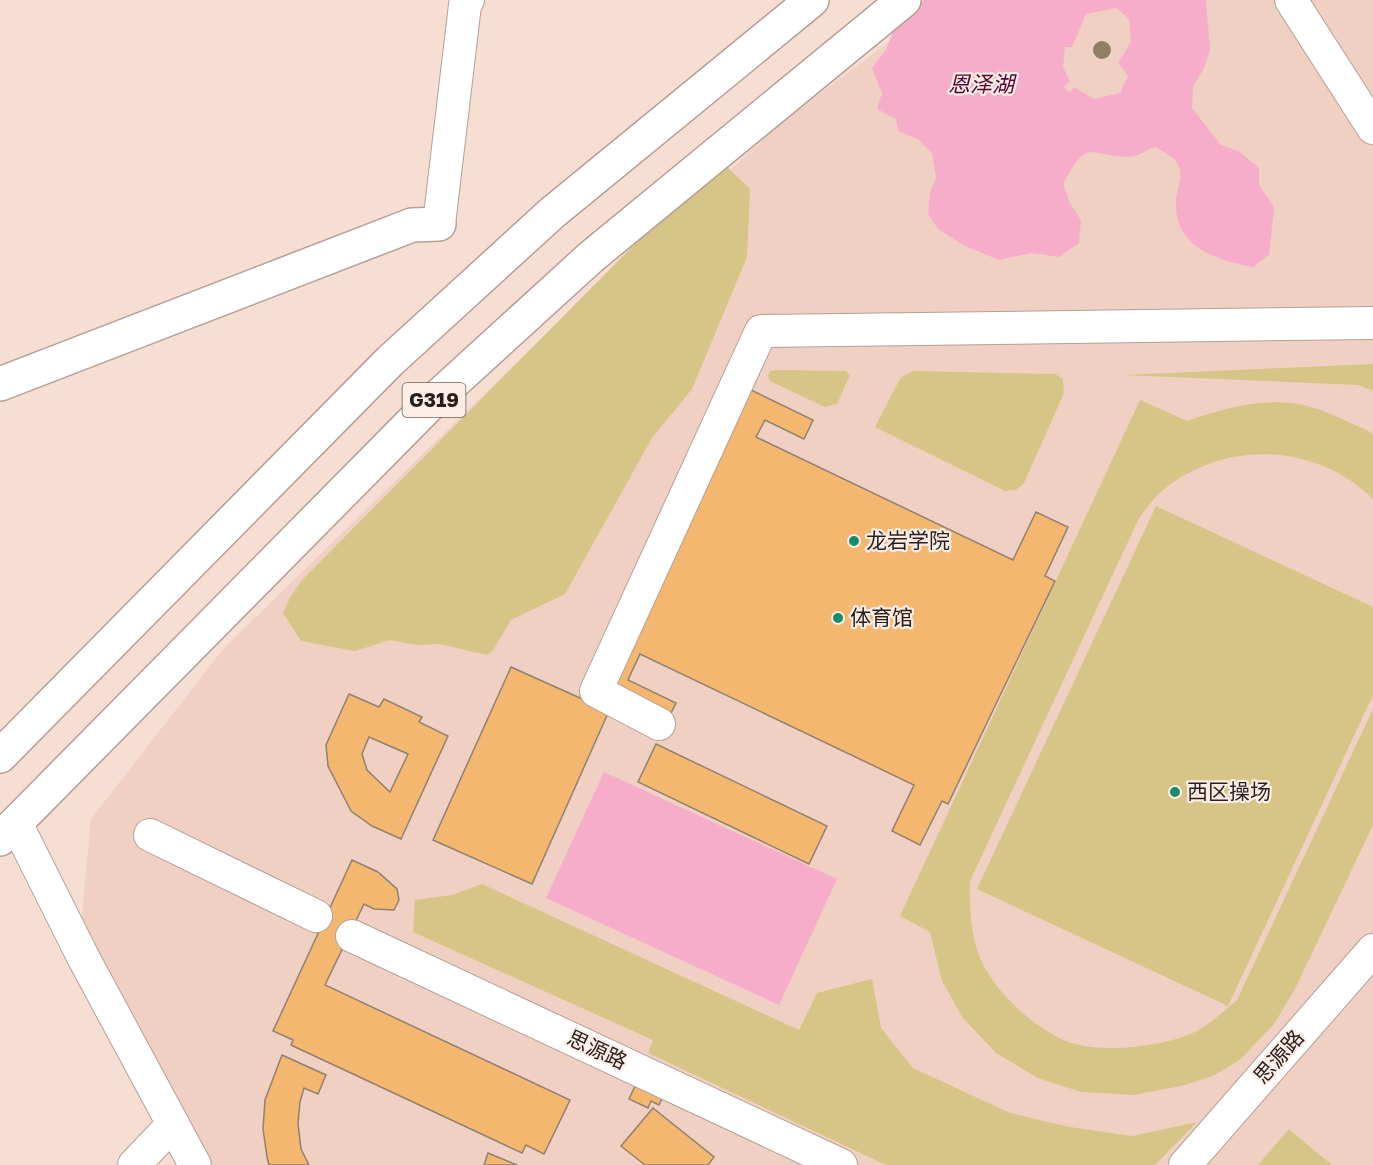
<svg xmlns="http://www.w3.org/2000/svg" width="1373" height="1165" font-family="'Golos Text','Noto Sans SC',sans-serif">
	<style>
		.built { fill: #f0d0c3 }
		.green { fill: #d6c586 }
		.water { fill: #f6adc9; fill-rule: evenodd }
		.building { fill: #f4b76f; stroke: #908170; stroke-width: 1.5; fill-rule: evenodd }
		.lines { fill: none; stroke-linecap: round; stroke-linejoin: round }
		.minor-casing { stroke: #b59f95; stroke-width: 34 }
		.tertiary-casing { stroke: #b59f95; stroke-width: 36 }
		.trunk-casing { stroke: #b59f95; stroke-width: 36 }
		.minor { stroke: #fff; stroke-width: 32 }
		.tertiary { stroke: #fff; stroke-width: 33 }
		.trunk { stroke: #fff; stroke-width: 33 }
		.tree { fill: #907f64 }
		.poi-dot { fill: #188c6d; stroke: #fcede7; stroke-width: 2 }
		.labels { text-anchor: middle; stroke-width: 4.5; stroke-linejoin: round; paint-order: stroke }
		.shield { fill: #fcede7; stroke: #685d59; stroke-width: 1.5 }
		.shield-label { font-size: 20px; font-weight: bold; fill: #281f1c }
		.poi-label { font-size: 21px; fill: #281f1c; stroke: #fcede7; text-anchor: start }
		.street-label { font-size: 21px; fill: #281f1c; stroke: #fcede7 }
		.water-label { font-size: 22px; font-style: italic; fill: #540430; stroke: #fcede7 }
	</style>
	<rect width="100%" height="100%" fill="#f6ded3"/>
	<polygon class="built" points="944,0 1373,0 1373,1165 210,1165 80,935 91,819 224,648 522,357 784,121"/>
	<g class="green">
		<polygon points="719,159 750,189 747,257 692,389 652,438 565,594 511,620 493,650 487,655 439,644 416,645 390,640 355,651 301,641 283,613 291,596 303,579"/>
		<polygon points="1373,364 1373,391 1358,385 1123,375"/>
		<polygon points="776,370 846,371 850,375 837,404 825,407 770,381 768,376 770,371"/>
		<polygon points="913,371 1055,374 1063,379 1064,393 1024,483 1016,490 1005,491 875,427 901,377"/>
		<path d="M1140,400L1187,421C1226,408 1269,395 1311,407C1330,412 1349,423 1367,430L1373,434V499C1316,443 1226,439 1163,490C1154,497 1147,508 1139,518L970,881C969,907 971,943 984,966C1000,996 1032,1025 1063,1040C1097,1055 1165,1047 1197,1031C1211,1023 1224,1011 1237,1000L1373,709V825L1295,989L1274,1024L1241,1059L1213,1076L1181,1086L1133,1095L1081,1092L1038,1078L996,1053L963,1018L942,981L930,932L900,916Z"/>
		<polygon points="1156,506 1373,607 1373,695 1228,1006 977,889"/>
		<polygon points="482,884 799,1030 817,993 872,979 881,1028 913,1068 1010,1113 1070,1127 1132,1136 1197,1122 1155,1165 886,1165 648,1053 653,1040 413,932 415,900 452,895"/>
		<polygon points="1289,1129 1332,1165 1258,1165"/>
	</g>
	<g class="water">
		<path d="M924,0H1206L1210,50L1204,68L1193,87L1192,108L1221,145L1240,152L1259,168V185L1274,207L1269,255L1253,267C1216,260 1173,247 1176,200C1177,186 1186,173 1175,160C1171,155 1161,151 1155,147C1147,150 1136,157 1128,157C1086,156 1089,137 1063,184L1070,203L1081,220L1079,243L1059,257L1031,253L999,260L965,246L938,229L928,214L930,192L936,178L932,153L918,139L898,131L896,119L877,109L882,93L872,68L886,50L897,21ZM1116,8L1129,19L1131,42L1118,63L1128,76L1120,93L1094,99L1074,87L1070,92L1064,87L1070,81L1063,67L1065,47H1072L1086,14Z"/>
		<polygon points="604,772 837,879 779,1005 546,898"/>
	</g>
	<g class="building">
		<polygon points="749,389 813,420 804,439 765,420 756,437 1013,560 1036,512 1068,527 1045,576 1055,581 948,804 942,801 920,845 892,831 914,785 640,654 628,680 676,703 668,719 605,689"/>
		<polygon points="511,667 609,711 532,884 433,840"/>
		<path d="M349,694L379,707L384,699L422,717L419,722L448,736L401,839L372,826L351,811L328,766L326,745ZM369,737L408,754L390,792L367,770L362,754Z"/>
		<polygon points="656,744 827,826 809,864 638,782"/>
		<polygon points="352,860 378,872 397,889 399,900 394,910 374,909 364,904 325,985 570,1100 544,1154 526,1145 522,1153 291,1045 293,1040 273,1031"/>
		<polygon points="282,1055 326,1075 318,1094 304,1088 300,1102 298,1123 301,1149 309,1165 269,1165 267,1157 263,1129 265,1100"/>
		<polygon points="639,1078 666,1090 659,1105 651,1101 648,1108 629,1099"/>
		<polygon points="653,1108 714,1157 708,1165 645,1165 621,1146"/>
		<polygon points="488,1153 517,1165 484,1165"/>
	</g>
	<g class="lines">
		<defs>
			<g id="minor">
				<polyline points="1291,0 1373,128"/>
				<polyline points="439,224 465,5 468,0"/>
				<polyline points="659,724 596,691 761,331 1373,323"/>
				<polyline points="16,823 83,957 195,1165"/>
				<polyline points="150,835 316,916"/>
				<polyline points="352,936 841,1165"/>
				<polyline points="134,1165 173,1124"/>
				<polyline points="1185,1165 1373,950"/>
			</g>
			<polyline id="tertiary" points="0,384 412,225 439,224"/>
			<g id="trunk">
				<polyline points="0,756 390,361 552,213 812,0"/>
				<polyline points="0,839 431,403 591,257 904,0"/>
			</g>
		</defs>
		<use href="#minor" class="minor-casing"/>
		<use href="#tertiary" class="tertiary-casing"/>
		<use href="#trunk" class="trunk-casing"/>
		<use href="#minor" class="minor"/>
		<use href="#tertiary" class="tertiary"/>
		<use href="#trunk" class="trunk"/>
	</g>
	<circle class="tree" cx="1102" cy="50" r="9"/>
	<g class="poi-dot">
		<circle cx="854" cy="541" r="6"/>
		<circle cx="838" cy="618" r="6"/>
		<circle cx="1175" cy="792" r="6"/>
	</g>
	<g class="labels">
		<rect class="shield" x="402.5" y="383" width="63" height="34" rx="4.5"/>
		<g class="shield-label">
			<text x="434" y="407">G319</text>
		</g>
		<g class="poi-label">
			<text x="866" y="548">龙岩学院</text>
			<text x="850" y="625">体育馆</text>
			<text x="1187" y="799">西区操场</text>
		</g>
		<g class="street-label">
			<text transform="translate(597 1050) rotate(25)" y="7">思源路</text>
			<text transform="translate(1279 1057) rotate(-49)" y="7">思源路</text>
		</g>
		<g class="water-label">
			<text x="981" y="92">恩泽湖</text>
		</g>
	</g>
</svg>
